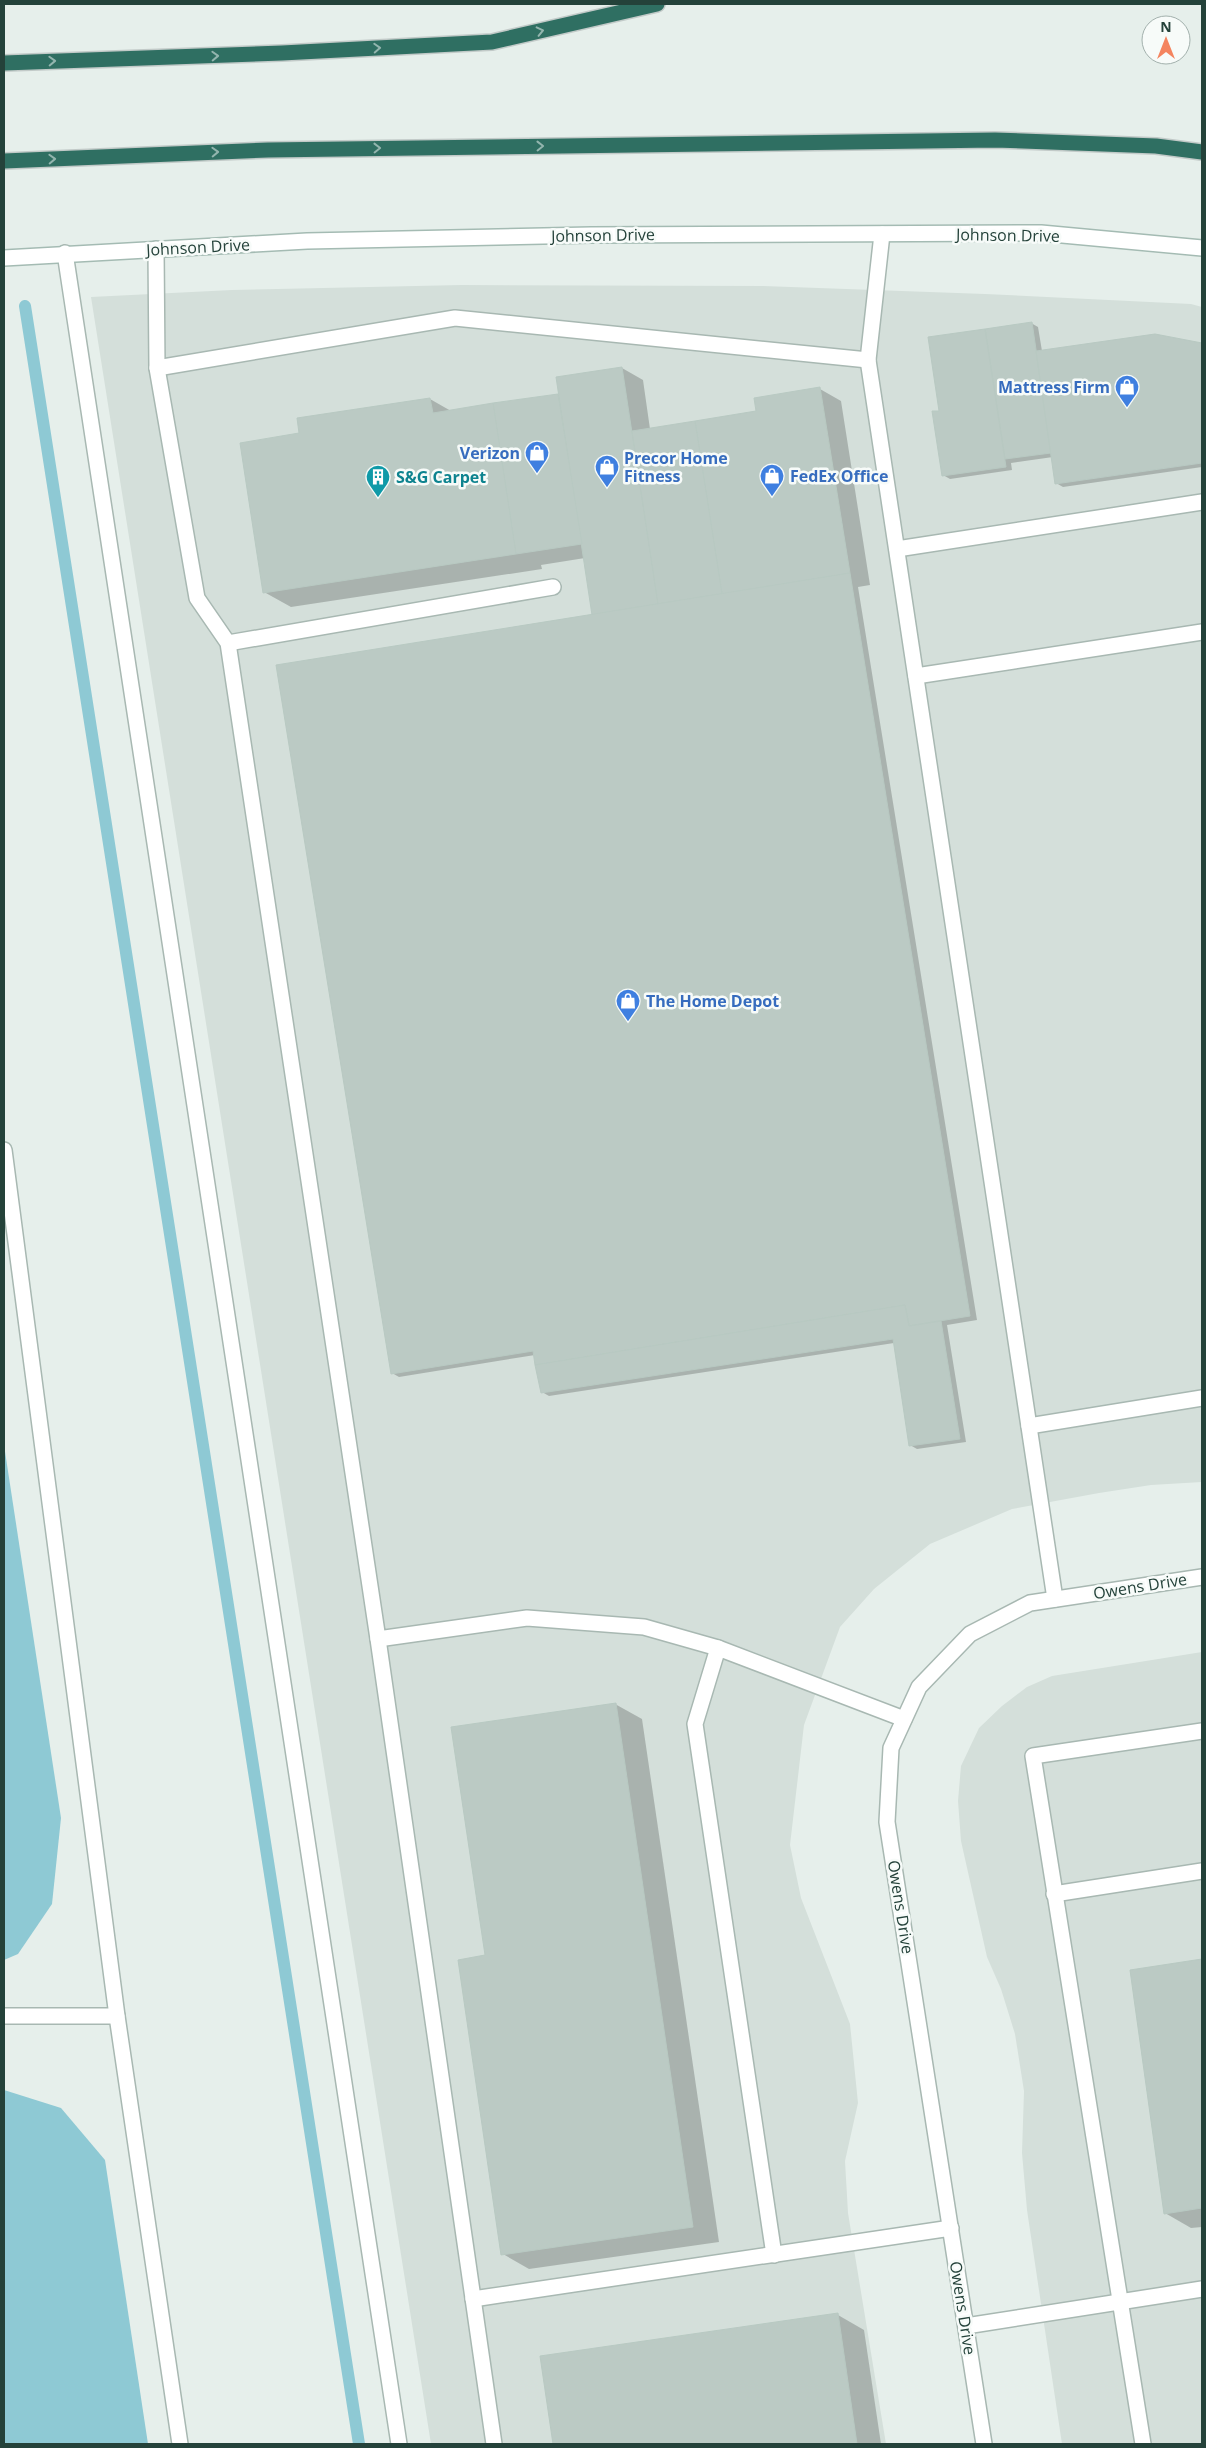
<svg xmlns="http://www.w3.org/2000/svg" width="1206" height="2448" font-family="'Open Sans',sans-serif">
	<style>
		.built { fill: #d4dfda }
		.water { fill: #8ec9d4 }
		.shadow { fill: #0003 }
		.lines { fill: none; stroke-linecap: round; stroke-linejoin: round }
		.stream { stroke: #8ec9d4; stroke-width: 12 }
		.building { fill: #bbcac4; stroke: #b8c9c2 }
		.lane-casing { stroke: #a8b8b2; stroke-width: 18 }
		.street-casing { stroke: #a8b8b2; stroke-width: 18 }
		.secondary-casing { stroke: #a4bbb3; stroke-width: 18 }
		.highway-casing { stroke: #c2cac8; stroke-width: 18 }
		.lane { stroke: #fff; stroke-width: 15 }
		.street { stroke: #fff; stroke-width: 15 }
		.secondary { stroke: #fff; stroke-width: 15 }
		.highway { stroke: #2f6f62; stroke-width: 15 }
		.oneway { stroke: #93b5ae }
		.labels { text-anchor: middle; stroke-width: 5; stroke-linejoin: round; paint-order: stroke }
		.street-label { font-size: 16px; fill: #24423a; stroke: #f7fbf9 }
		.shop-label { font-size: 16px; font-weight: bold; fill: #366cbe; stroke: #f7fbf9; text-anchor: start }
		.culture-label { font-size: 16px; font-weight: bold; fill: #0d838f; stroke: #f7fbf9; text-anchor: start }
	</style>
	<rect width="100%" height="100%" fill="#e6efeb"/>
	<g class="built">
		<polygon points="462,285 763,286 985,294 1191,304 1202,307 1202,1482 1151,1485 1099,1493 1012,1509 930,1544 874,1589 840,1627 804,1725 790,1845 801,1898 850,2024 858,2103 845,2161 848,2213 886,2444 431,2444 91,297 232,290"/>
		<polygon points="1202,1652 1202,2444 1062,2444 1027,2210 1022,2153 1024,2091 1015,2034 1001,1989 987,1957 961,1841 958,1801 961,1766 979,1728 1002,1706 1027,1687 1052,1676"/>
	</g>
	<g class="water">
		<polygon points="4,1445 61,1818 52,1904 18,1954 4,1960"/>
		<polygon points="4,2090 61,2108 105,2160 148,2444 4,2444"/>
	</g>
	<g class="shadow">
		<polygon points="1031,323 1038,327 1042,351 1155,335 1202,344 1202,467 1063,487 1056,483 1053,457 1011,463 1012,470 950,479 943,475 940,412 929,338"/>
		<polygon points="622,368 643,380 650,429 758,412 820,389 841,401 870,585 858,587 977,1320 947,1325 966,1442 917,1449 910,1445 894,1343 549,1396 542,1392 535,1355 399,1377 392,1373 596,615 585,558 541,565 542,569 291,607 264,592 301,434 430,399 451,411 559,395"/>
		<polygon points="615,1704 642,1719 719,2242 529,2269 503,2254"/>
		<polygon points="1202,1960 1202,2227 1191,2228 1165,2213 1132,1971"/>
		<polygon points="838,2315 864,2330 881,2444 554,2444 541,2357"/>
	</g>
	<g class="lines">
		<polyline class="stream" points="25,306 359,2444"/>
	</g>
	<g class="building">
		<polygon points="1032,322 1051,453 1005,459 985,329"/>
		<polygon points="985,329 1006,467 942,476 932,411 939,411 928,337"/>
		<polygon points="1155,334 1202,343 1202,463 1055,484 1036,351"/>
		<polygon points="622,367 658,604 592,615 556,377"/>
		<polygon points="820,387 850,573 722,594 695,421 756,411 754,398"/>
		<polygon points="558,394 582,544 516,554 493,403"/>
		<polygon points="430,398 433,413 493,403 516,554 263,593 240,443 299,433 297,418"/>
		<polygon points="695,421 722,594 658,604 632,431"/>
		<polygon points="850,573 970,1316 909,1326 905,1305 535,1365 533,1351 391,1374 276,665"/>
		<polygon points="905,1305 909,1326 941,1321 960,1439 909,1446 893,1339 541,1393 535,1365"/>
		<polygon points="616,1703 693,2227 501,2255 458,1960 485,1955 451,1727"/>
		<polygon points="1202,1959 1202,2208 1164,2214 1130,1970"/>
		<polygon points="838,2313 857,2444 553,2444 540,2356"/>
	</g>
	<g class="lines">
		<defs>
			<g id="lane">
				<polyline points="882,234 868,360 1055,1599"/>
				<polyline points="156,249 157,368 197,598 228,643 378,1639 527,1618 644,1627 718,1648 904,1719"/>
				<polyline points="65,253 399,2444"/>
				<polyline points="157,368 455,318 868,360"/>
				<polyline points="897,549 1202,502"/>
				<polyline points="228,643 553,587"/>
				<polyline points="916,676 1202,632"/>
				<polyline points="4,1150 117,2016 180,2444"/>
				<polyline points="1029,1426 1202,1398"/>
				<polyline points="378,1639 494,2444"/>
				<polyline points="718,1648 695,1724 774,2255"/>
				<polyline points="1054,1894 1202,1871"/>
				<polyline points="4,2016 117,2016"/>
				<polyline points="473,2299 951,2228"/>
				<polyline points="966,2326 1202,2289"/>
				<polyline points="1143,2444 1033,1756 1202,1731"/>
			</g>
			<polyline id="street" points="984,2444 887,1822 891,1748 919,1687 970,1634 1030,1603 1202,1577"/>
			<polyline id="secondary" points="4,258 307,241 591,235 1041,233 1202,248"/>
			<g id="highway">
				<polyline points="4,63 282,53 492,42 657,4"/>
				<polyline points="4,161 268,150 995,140 1156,146 1202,152"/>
			</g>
		</defs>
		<use href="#lane" class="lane-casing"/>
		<use href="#street" class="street-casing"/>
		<use href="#secondary" class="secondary-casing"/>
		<use href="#highway" class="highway-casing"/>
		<use href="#lane" class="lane"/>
		<use href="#street" class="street"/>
		<use href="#secondary" class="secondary"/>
		<use href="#highway" class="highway"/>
	</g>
	<defs><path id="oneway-chevron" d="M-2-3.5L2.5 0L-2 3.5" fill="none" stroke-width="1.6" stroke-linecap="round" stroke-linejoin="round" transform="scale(1.25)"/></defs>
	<g class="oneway">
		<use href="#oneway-chevron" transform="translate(540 31) rotate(-13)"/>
		<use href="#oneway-chevron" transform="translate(377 48) rotate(-3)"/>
		<use href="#oneway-chevron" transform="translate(215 56) rotate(-2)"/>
		<use href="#oneway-chevron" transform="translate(52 61) rotate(-2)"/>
		<use href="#oneway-chevron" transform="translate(540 146) rotate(-1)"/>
		<use href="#oneway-chevron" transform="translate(377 148) rotate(-1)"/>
		<use href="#oneway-chevron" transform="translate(215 152) rotate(-2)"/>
		<use href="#oneway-chevron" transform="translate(52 159) rotate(-2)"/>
	</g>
	<defs>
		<symbol id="shop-pin" viewBox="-11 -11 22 30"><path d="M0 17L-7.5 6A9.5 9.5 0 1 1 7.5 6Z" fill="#3f7fe0" stroke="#f7fbf9"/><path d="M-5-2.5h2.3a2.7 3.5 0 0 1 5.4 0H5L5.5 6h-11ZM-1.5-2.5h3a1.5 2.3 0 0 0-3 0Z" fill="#fff"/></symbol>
		<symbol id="building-pin" viewBox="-11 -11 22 30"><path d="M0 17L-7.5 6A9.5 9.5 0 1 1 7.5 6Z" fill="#0f9aa8" stroke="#f7fbf9"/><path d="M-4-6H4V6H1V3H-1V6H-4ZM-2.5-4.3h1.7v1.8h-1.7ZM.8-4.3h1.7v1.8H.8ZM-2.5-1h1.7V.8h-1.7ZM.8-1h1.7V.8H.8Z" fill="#fff"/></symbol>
	</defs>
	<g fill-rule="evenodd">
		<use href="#shop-pin" x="1113" y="373" width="28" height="38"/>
		<use href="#shop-pin" x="523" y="439" width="28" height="38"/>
		<use href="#shop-pin" x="593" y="453" width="28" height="38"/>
		<use href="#shop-pin" x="758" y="462" width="28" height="38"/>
		<use href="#building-pin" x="364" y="463" width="28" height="38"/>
		<use href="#shop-pin" x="614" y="987" width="28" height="38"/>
	</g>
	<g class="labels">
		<g class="street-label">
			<text transform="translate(603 235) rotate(-1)" y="6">Johnson Drive</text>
			<text transform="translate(1008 235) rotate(1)" y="6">Johnson Drive</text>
			<text transform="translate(198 247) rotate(-3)" y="6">Johnson Drive</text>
			<text transform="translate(1140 1586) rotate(-9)" y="6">Owens Drive</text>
			<text transform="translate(901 1907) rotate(81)" y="6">Owens Drive</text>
			<text transform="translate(963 2308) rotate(81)" y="6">Owens Drive</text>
		</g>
		<g class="shop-label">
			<text x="1110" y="393" text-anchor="end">Mattress Firm</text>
			<text x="520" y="459" text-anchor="end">Verizon</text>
			<text x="624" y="464">Precor Home<tspan x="624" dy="18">Fitness</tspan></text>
			<text x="790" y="482">FedEx Office</text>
			<text x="646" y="1007">The Home Depot</text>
		</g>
		<g class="culture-label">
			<text x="396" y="483">S&amp;G Carpet</text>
		</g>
	</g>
	<rect width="1206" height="2448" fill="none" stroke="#24423a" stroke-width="10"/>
	<g transform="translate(1166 40)"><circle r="24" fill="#f7fbf9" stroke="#a3b1ad"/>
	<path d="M0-4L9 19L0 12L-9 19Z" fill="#f4845f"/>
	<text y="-8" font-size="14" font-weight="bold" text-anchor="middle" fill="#24423a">N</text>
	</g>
</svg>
